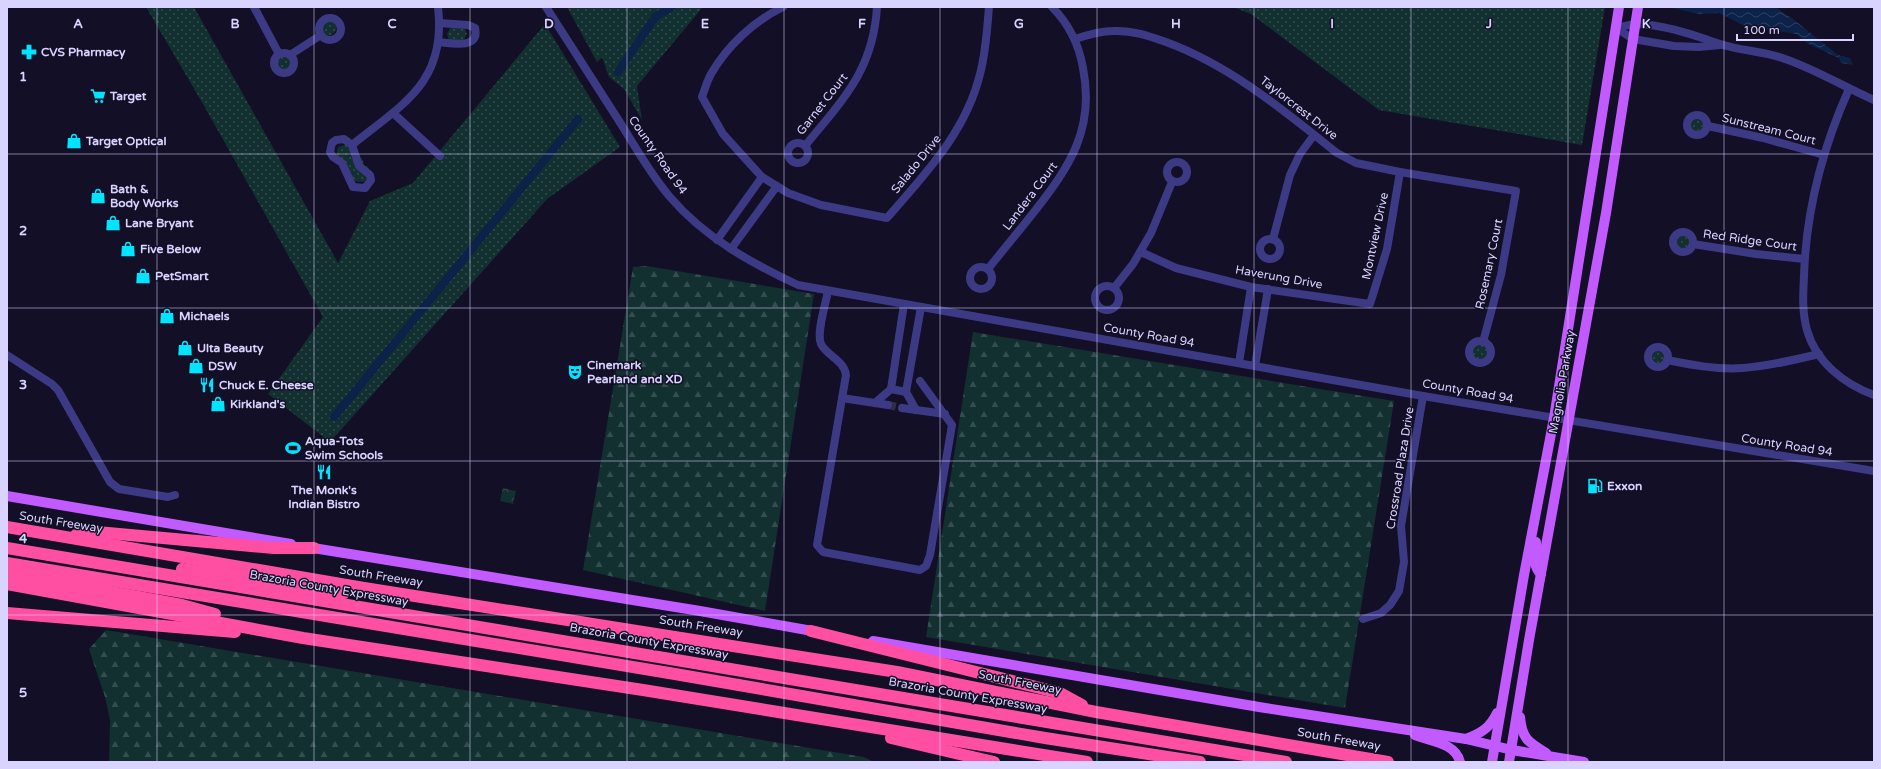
<svg xmlns="http://www.w3.org/2000/svg" width="1881" height="769" font-family="'Varela Round',sans-serif">
	<style>
		.grass { fill: url(#grass-dots) }
		.forest { fill: url(#forest-firs) }
		.park { fill: url(#park-crowns) }
		.water { fill: url(#water-waves) }
		.lines { fill: none; stroke-linecap: round; stroke-linejoin: round }
		.canal { stroke: #0c2248; stroke-width: 8 }
		.minor-tunnel { stroke: #312d47; stroke-width: 8; stroke-dasharray: 8 4; stroke-linecap: butt }
		.minor { stroke: #3d3a85; stroke-width: 8 }
		.major { stroke: #c25bff; stroke-width: 10 }
		.highway { stroke: #ff4fa3; stroke-width: 12 }
		.grid { fill: none; stroke: #d9d4ff; stroke-width: 1; stroke-opacity: 0.55 }
		.labels { text-anchor: middle; stroke-width: 3; stroke-linejoin: round; paint-order: stroke }
		.poi-label { font-size: 12px; font-weight: bold; fill: #d9d4ff; stroke: #130f26; text-anchor: start }
		.street-label { font-size: 12px; fill: #d9d4ff; stroke: #130f26 }
		.grid-label { font-size: 13px; text-anchor: middle; font-weight: bold; fill: #d9d4ff; stroke: #130f26; stroke-width: 3; stroke-linejoin: round; paint-order: stroke }
	</style>
	<defs>
		<pattern id="grass-dots" width="8" height="8" patternUnits="userSpaceOnUse"><rect width="8" height="8" fill="#12302f"/><path d="M2 2h.1M6 6h.1" fill="none" stroke="#344d4e" stroke-width="1.8" stroke-linecap="round"/></pattern>
		<pattern id="forest-firs" width="22" height="20" patternUnits="userSpaceOnUse"><rect width="22" height="20" fill="#12302f"/><path d="M5 1l3.5 6h-7zM16 11l3.5 6h-7z" fill="#344d4e"/></pattern>
		<pattern id="park-crowns" width="20" height="18" patternUnits="userSpaceOnUse"><rect width="20" height="18" fill="#12302f"/><path d="M2 6a3 3 0 1 1 6 0M12 15a3 3 0 1 1 6 0" fill="none" stroke="#344d4e"/></pattern>
		<pattern id="water-waves" width="16" height="10" patternUnits="userSpaceOnUse"><rect width="16" height="10" fill="#0c2248"/><path d="M0 5q4-4 8 0t8 0" fill="none" stroke="#2f4163"/></pattern>
	</defs>
	<rect width="100%" height="100%" fill="#130f26"/>
	<g class="grass">
		<polygon points="146,7 194,7 338,263 370,201 413,183 545,24 620,147 547,199 330,442 268,394 323,317 203,104"/>
		<polygon points="567,7 703,7 637,86 642,120 624,89 609,77 602,57 597,62"/>
		<polygon points="1233,7 1605,7 1582,145 1379,110 1251,14"/>
		<circle cx="327" cy="26" r="10"/>
		<polygon points="464,27 467,33 463,42 449,40 447,34 450,28"/>
		<circle cx="284" cy="62" r="10"/>
		<circle cx="1697" cy="125" r="6"/>
		<path d="M347,144L352,154L347,157C357,151 365,157 364,168L367,166L369,169L368,178L363,182L354,181L351,174H354L349,172L336,156L338,147Z"/>
		<circle cx="1683" cy="242" r="6"/>
		<circle cx="1479" cy="353" r="10"/>
		<circle cx="1658" cy="357" r="6"/>
	</g>
	<g class="forest">
		<polygon points="647,266 814,294 765,611 583,570 633,267"/>
		<polygon points="973,332 1394,401 1345,708 926,637"/>
		<polygon points="106,630 864,757 874,762 109,762 110,720 105,697 89,649"/>
	</g>
	<polygon class="park" points="503,488 516,491 513,504 500,501"/>
	<polygon class="water" points="1668,7 1775,7 1793,19 1838,55 1850,58 1853,65 1841,63 1839,58 1810,45 1796,34 1745,26 1719,13 1699,14"/>
	<g class="lines">
		<g class="canal">
			<polyline points="618,72 655,17 672,7"/>
			<polyline points="334,417 578,119"/>
		</g>
		<polyline class="minor-tunnel" points="888,405 902,408"/>
		<g class="minor">
			<polyline points="254,7 279,54"/>
			<path d="M546,7C571,46 596,85 621,124C636,148 651,175 670,197C704,237 751,263 798,285L1423,396L1874,471"/>
			<path d="M783,7C754,21 727,46 711,74C707,81 705,89 702,97L723,134L762,177L788,193L821,205L887,218C925,174 966,132 980,74C986,52 987,29 989,7"/>
			<circle cx="330" cy="29" r="11"/>
			<path d="M1616,28C1622,27 1630,24 1637,24C1666,25 1693,35 1720,44C1741,51 1764,51 1785,59C1817,70 1844,87 1874,100"/>
			<polyline points="1616,28 1633,39 1674,46 1699,47 1720,45"/>
			<path d="M1075,39C1087,35 1100,31 1113,31C1132,30 1149,36 1166,42C1231,66 1283,110 1337,153L1356,163L1400,172L1516,191L1501,275L1483,342"/>
			<path d="M438,42C451,43 480,50 475,28L468,25L439,23"/>
			<circle cx="284" cy="63" r="10"/>
			<polyline points="290,55 321,35"/>
			<path d="M1849,89C1823,147 1806,212 1804,276C1803,295 1802,312 1807,330C1816,362 1844,384 1874,395"/>
			<polyline points="393,113 440,156"/>
			<circle cx="1697" cy="125" r="10"/>
			<polyline points="1708,126 1763,138 1824,155"/>
			<polygon points="344,139 352,145 359,166 370,175 371,180 365,188 353,187 342,163 333,157 330,152 332,143 336,140"/>
			<circle cx="798" cy="153" r="10"/>
			<path d="M352,145C403,104 447,82 438,7"/>
			<path d="M805,146C843,99 873,71 877,7"/>
			<circle cx="1177" cy="172" r="10"/>
			<circle cx="1683" cy="242" r="10"/>
			<circle cx="1270" cy="249" r="10"/>
			<polyline points="1273,239 1290,175 1300,154 1314,135"/>
			<polyline points="717,240 762,177"/>
			<polyline points="1693,244 1756,254 1804,259"/>
			<polyline points="731,249 777,186"/>
			<polyline points="1141,252 1176,268 1251,287 1370,304 1387,249 1400,172"/>
			<circle cx="981" cy="278" r="11"/>
			<path d="M988,269C1003,250 1019,231 1034,212C1070,166 1095,129 1083,68C1079,45 1069,24 1052,7"/>
			<circle cx="1107" cy="298" r="12"/>
			<polyline points="1114,288 1133,264 1151,233 1172,182"/>
			<path d="M828,291C826,303 816,333 821,344C827,356 844,360 846,375L817,545L823,552L920,570L926,566L930,555L952,425L920,381"/>
			<circle cx="1480" cy="352" r="11"/>
			<circle cx="1658" cy="357" r="10"/>
			<polyline points="7,355 52,384 58,390 110,482 119,489 168,497 175,495"/>
			<path d="M1667,360C1692,365 1718,370 1743,368C1769,366 1794,360 1819,354"/>
			<polyline points="1239,363 1251,287"/>
			<polyline points="1255,366 1268,289"/>
			<polyline points="891,389 904,304"/>
			<polyline points="842,398 888,405"/>
			<polyline points="875,403 891,389 906,392"/>
			<polyline points="902,408 945,414"/>
			<polyline points="916,410 906,392 921,307"/>
			<polyline points="1363,619 1381,613 1390,605 1399,591 1404,562 1401,526 1423,396"/>
		</g>
		<g class="major">
			<polyline points="7,496 291,544"/>
			<path d="M1536,542C1537,554 1531,565 1541,574"/>
			<polyline points="307,547 700,611 818,632"/>
			<polyline points="873,641 1259,707 1466,739 1512,750 1584,762"/>
			<path d="M1520,717C1522,739 1528,742 1546,753"/>
			<path d="M1415,735C1430,741 1456,743 1460,762"/>
			<path d="M1466,739C1481,733 1490,728 1497,713"/>
			<polyline points="1492,762 1524,575 1554,418 1619,7"/>
			<polyline points="1509,762 1529,640 1606,213 1638,7"/>
		</g>
		<g class="highway">
			<polyline points="7,527 364,588 897,672 1096,712 1388,762"/>
			<polyline points="76,535 97,532 274,548 314,548"/>
			<polyline points="7,548 1286,762"/>
			<polyline points="7,563 675,674 1045,738 1200,762"/>
			<polyline points="182,569 344,593"/>
			<polyline points="7,573 182,605 215,614"/>
			<polyline points="7,584 303,638 643,690 1087,762"/>
			<polyline points="7,613 235,632"/>
			<polyline points="811,631 1060,693 1082,705"/>
			<polyline points="891,738 994,762"/>
		</g>
	</g>
	<path class="grid" d="M157,7V762M314,7V762M470,7V762M627,7V762M784,7V762M940,7V762M1097,7V762M1254,7V762M1411,7V762M1568,7V762M1724,7V762M7,154H1874M7,308H1874M7,461H1874M7,615H1874"/>
	<defs>
		<symbol id="pharmacy-bare" viewBox="-9 -9 18 18"><path d="M-2-6h4v4h4v4h-4v4h-4v-4h-4v-4h4Z" fill="#00e5ff" stroke="#130f26" stroke-width="2.5" paint-order="stroke"/></symbol>
		<symbol id="supermarket-bare" viewBox="-9 -9 18 18"><path d="M-6-5.5h2.5l.6 2H6L4.5 2H-2.5L-4.4-4H-6ZM-1.5 3.2a1.3 1.3 0 1 0 .1 0ZM3 3.2a1.3 1.3 0 1 0 .1 0Z" fill="#00e5ff" stroke="#130f26" stroke-width="2.5" paint-order="stroke"/></symbol>
		<symbol id="shop-bare" viewBox="-9 -9 18 18"><path d="M-5-2.5h2.3a2.7 3.5 0 0 1 5.4 0H5L5.5 6h-11ZM-1.5-2.5h3a1.5 2.3 0 0 0-3 0Z" fill="#00e5ff" stroke="#130f26" stroke-width="2.5" paint-order="stroke"/></symbol>
		<symbol id="theatre-bare" viewBox="-9 -9 18 18"><path d="M-5-5.5Q0-4 5-5.5V0Q5 5 0 6Q-5 5-5 0ZM-3.3-2.5H-1v1.5H-3.3ZM1-2.5H3.3v1.5H1ZM-2.8 1Q0 5.5 2.8 1Z" fill="#00e5ff" stroke="#130f26" stroke-width="2.5" paint-order="stroke"/></symbol>
		<symbol id="restaurant-bare" viewBox="-9 -9 18 18"><path d="M-5-6h1v4h1v-4h1v4h1v-4h1v5L-1.5 .5V6h-2V.5L-5-1ZM5-6V6H3V1.5H1.5Q1.5-4 5-6Z" fill="#00e5ff" stroke="#130f26" stroke-width="2.5" paint-order="stroke"/></symbol>
		<symbol id="stadium-bare" viewBox="-9 -9 18 18"><path d="M0-5a6.5 5 0 1 0 0 10a6.5 5 0 1 0 0-10ZM-3.5-1.8h7v3.6h-7Z" fill="#00e5ff" stroke="#130f26" stroke-width="2.5" paint-order="stroke"/></symbol>
		<symbol id="fuel-bare" viewBox="-9 -9 18 18"><path d="M-5.5-6h7V0h2V4h1.3V-2.5L3-4.5l.8-.8L6-3V5H2.5V1h-1V6h-7ZM-4.2-4.7v3.2H.2V-4.7Z" fill="#00e5ff" stroke="#130f26" stroke-width="2.5" paint-order="stroke"/></symbol>
	</defs>
	<g fill-rule="evenodd">
		<use href="#pharmacy-bare" x="18" y="41" width="22" height="22"/>
		<use href="#supermarket-bare" x="87" y="85" width="22" height="22"/>
		<use href="#shop-bare" x="63" y="130" width="22" height="22"/>
		<use href="#shop-bare" x="87" y="185" width="22" height="22"/>
		<use href="#shop-bare" x="102" y="212" width="22" height="22"/>
		<use href="#shop-bare" x="117" y="238" width="22" height="22"/>
		<use href="#shop-bare" x="132" y="265" width="22" height="22"/>
		<use href="#shop-bare" x="156" y="305" width="22" height="22"/>
		<use href="#shop-bare" x="174" y="337" width="22" height="22"/>
		<use href="#shop-bare" x="185" y="355" width="22" height="22"/>
		<use href="#theatre-bare" x="564" y="361" width="22" height="22"/>
		<use href="#restaurant-bare" x="196" y="374" width="22" height="22"/>
		<use href="#shop-bare" x="207" y="393" width="22" height="22"/>
		<use href="#stadium-bare" x="282" y="437" width="22" height="22"/>
		<use href="#restaurant-bare" x="313" y="461" width="22" height="22"/>
		<use href="#fuel-bare" x="1584" y="475" width="22" height="22"/>
	</g>
	<g class="labels">
		<g class="poi-label">
			<text x="41" y="56">CVS Pharmacy</text>
			<text x="110" y="100">Target</text>
			<text x="86" y="145">Target Optical</text>
			<text x="110" y="193">Bath &amp;<tspan x="110" dy="14">Body Works</tspan></text>
			<text x="125" y="227">Lane Bryant</text>
			<text x="140" y="253">Five Below</text>
			<text x="155" y="280">PetSmart</text>
			<text x="179" y="320">Michaels</text>
			<text x="197" y="352">Ulta Beauty</text>
			<text x="587" y="369">Cinemark<tspan x="587" dy="14">Pearland and XD</tspan></text>
			<text x="208" y="370">DSW</text>
			<text x="219" y="389">Chuck E. Cheese</text>
			<text x="230" y="408">Kirkland's</text>
			<text x="305" y="445">Aqua-Tots<tspan x="305" dy="14">Swim Schools</tspan></text>
			<text x="1607" y="490">Exxon</text>
			<text x="324" y="494" text-anchor="middle">The Monk's<tspan x="324" dy="14">Indian Bistro</tspan></text>
		</g>
		<g class="street-label">
			<text transform="translate(822 104) rotate(-52)" y="4">Garnet Court</text>
			<text transform="translate(1299 108) rotate(38)" y="4">Taylorcrest Drive</text>
			<text transform="translate(1769 129) rotate(14)" y="4">Sunstream Court</text>
			<text transform="translate(658 155) rotate(55)" y="4">County Road 94</text>
			<text transform="translate(916 164) rotate(-51)" y="4">Salado Drive</text>
			<text transform="translate(1030 196) rotate(-53)" y="4">Landera Court</text>
			<text transform="translate(1375 236) rotate(-78)" y="4">Montview Drive</text>
			<text transform="translate(1750 240) rotate(8)" y="4">Red Ridge Court</text>
			<text transform="translate(1489 264) rotate(-78)" y="4">Rosemary Court</text>
			<text transform="translate(1279 277) rotate(10)" y="4">Haverung Drive</text>
			<text transform="translate(1149 335) rotate(10)" y="4">County Road 94</text>
			<text transform="translate(1562 382) rotate(-80)" y="4">Magnolia Parkway</text>
			<text transform="translate(1468 391) rotate(10)" y="4">County Road 94</text>
			<text transform="translate(1787 445) rotate(9)" y="4">County Road 94</text>
			<text transform="translate(1400 468) rotate(-81)" y="4">Crossroad Plaza Drive</text>
			<text transform="translate(61 522) rotate(9)" y="4">South Freeway</text>
			<text transform="translate(381 576) rotate(9)" y="4">South Freeway</text>
			<text transform="translate(329 588) rotate(10)" y="4">Brazoria County Expressway</text>
			<text transform="translate(701 626) rotate(9)" y="4">South Freeway</text>
			<text transform="translate(649 641) rotate(10)" y="4">Brazoria County Expressway</text>
			<text transform="translate(1020 682) rotate(11)" y="4">South Freeway</text>
			<text transform="translate(968 695) rotate(10)" y="4">Brazoria County Expressway</text>
			<text transform="translate(1339 739) rotate(10)" y="4">South Freeway</text>
		</g>
	</g>
	<g class="grid-label">
		<text x="78" y="28">A</text>
		<text x="235" y="28">B</text>
		<text x="392" y="28">C</text>
		<text x="549" y="28">D</text>
		<text x="705" y="28">E</text>
		<text x="862" y="28">F</text>
		<text x="1019" y="28">G</text>
		<text x="1176" y="28">H</text>
		<text x="1332" y="28">I</text>
		<text x="1489" y="28">J</text>
		<text x="1646" y="28">K</text>
		<text x="23" y="81">1</text>
		<text x="23" y="235">2</text>
		<text x="23" y="389">3</text>
		<text x="23" y="543">4</text>
		<text x="23" y="697">5</text>
	</g>
	<rect width="1881" height="769" fill="none" stroke="#d9d4ff" stroke-width="16"/>
	<path d="M1737 34v6h116v-6" fill="none" stroke="#d9d4ff" stroke-width="2"/>
	<text x="1743" y="34" font-size="12" fill="#d9d4ff" stroke="#130f26" stroke-width="3" paint-order="stroke">100 m</text>
</svg>
